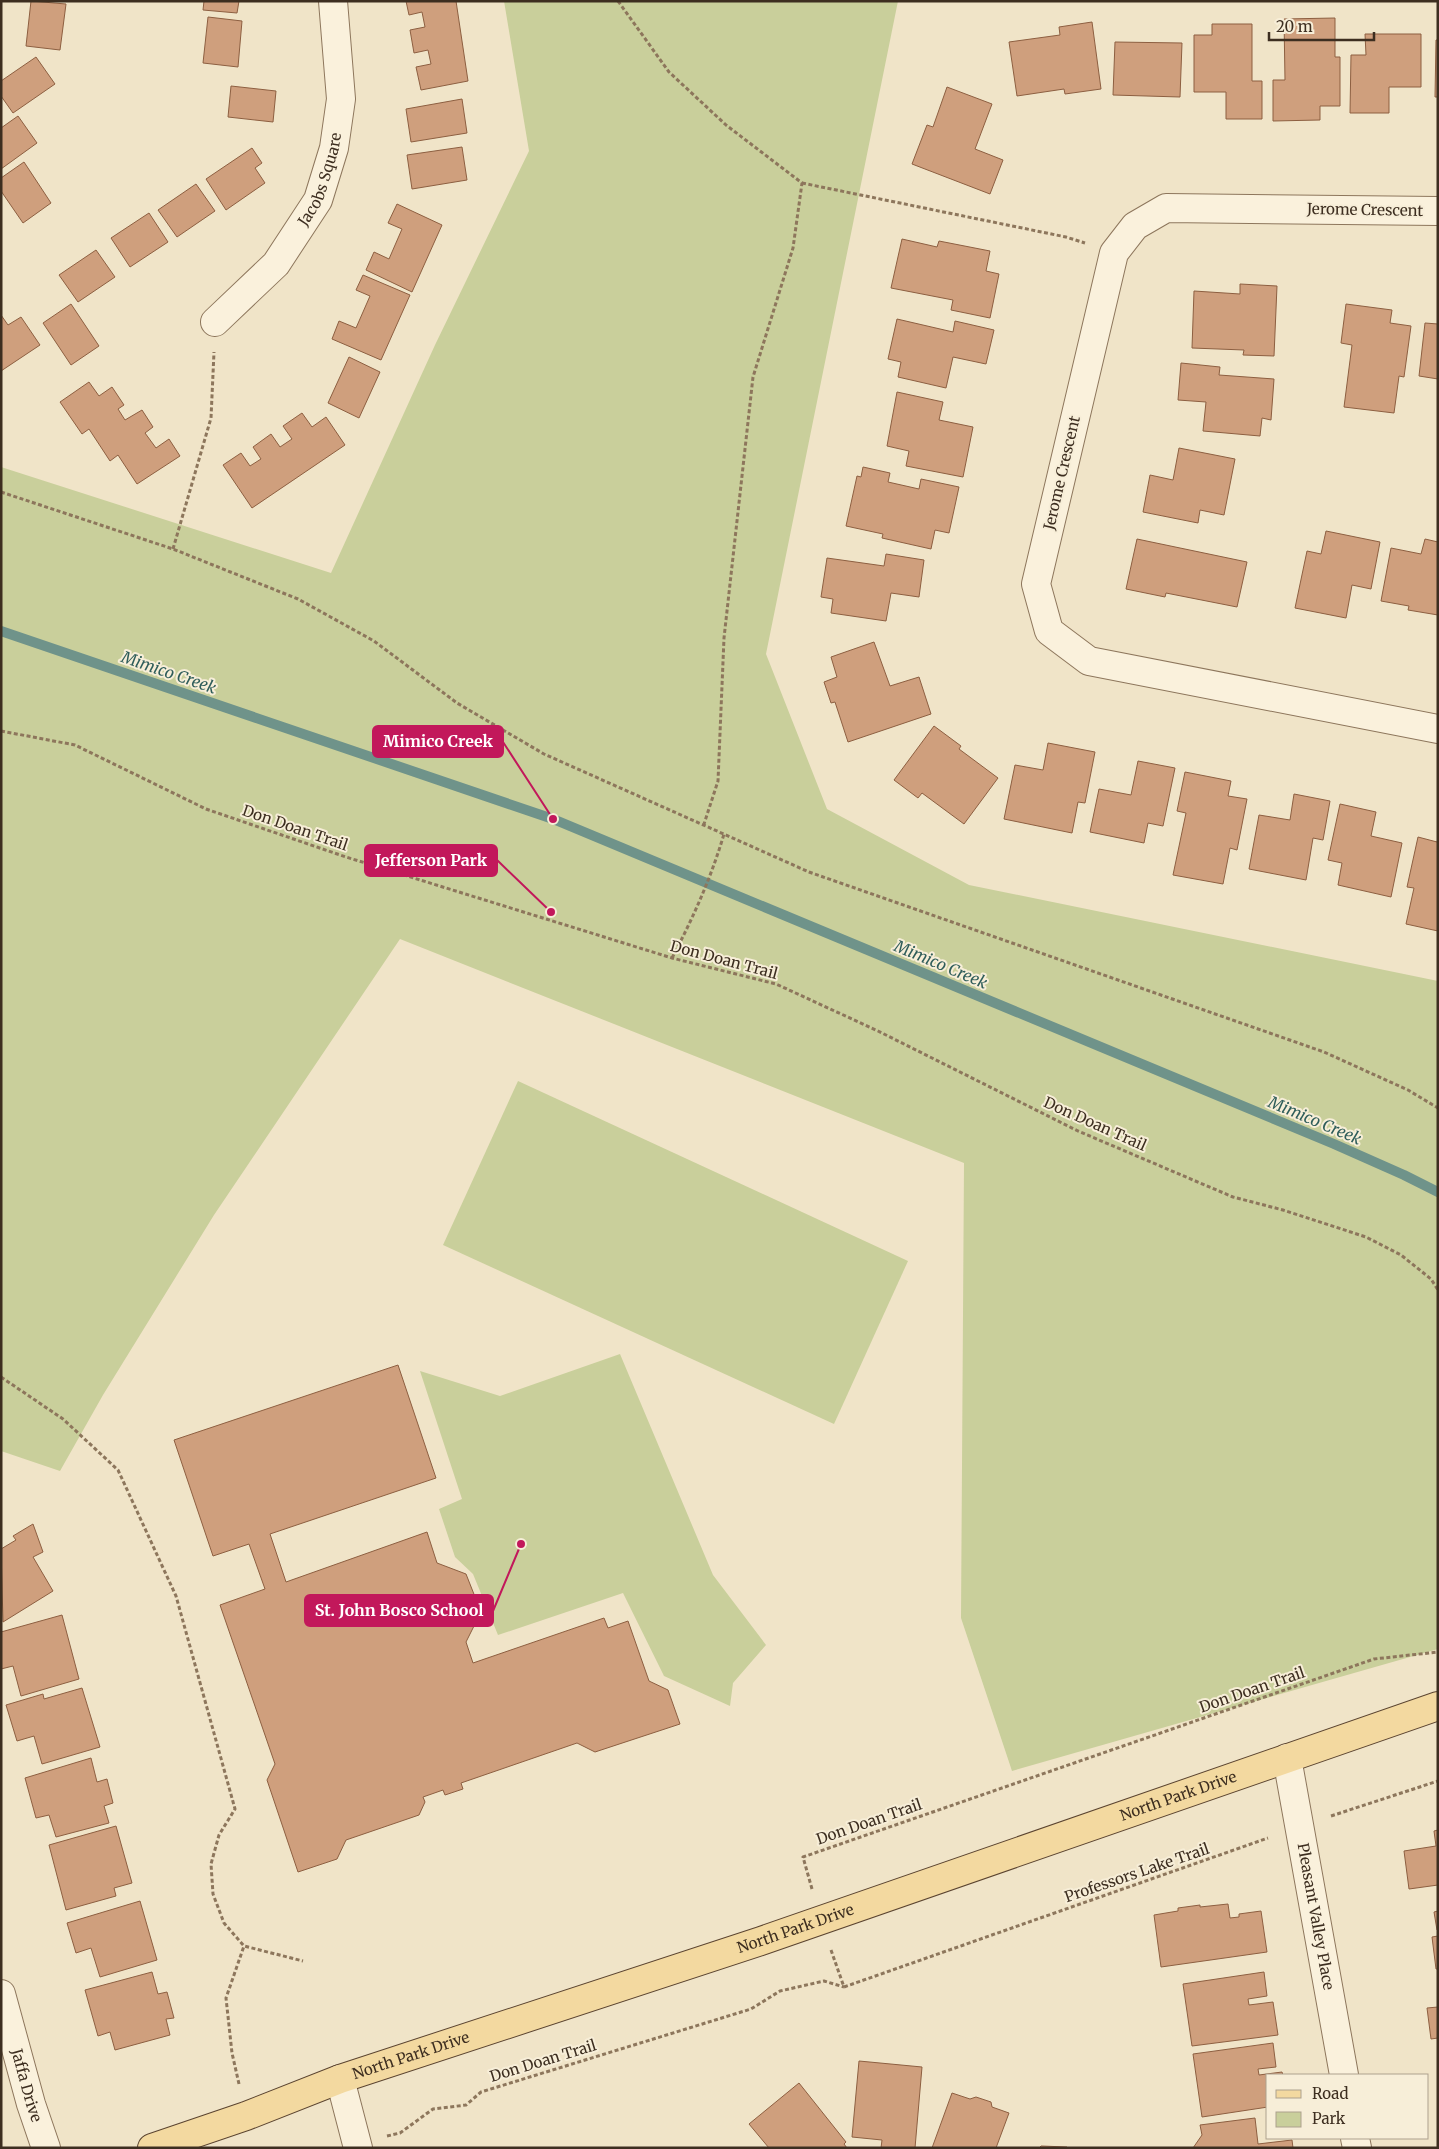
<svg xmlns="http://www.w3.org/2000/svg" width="1439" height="2149" font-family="Merriweather,serif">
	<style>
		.green { fill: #c9cf9b }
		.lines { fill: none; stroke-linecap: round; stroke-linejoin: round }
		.stream { stroke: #6f938a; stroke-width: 10 }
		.building { fill: #cf9f7d; stroke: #8d5f41 }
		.minor-casing { stroke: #8d765c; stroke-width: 30 }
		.major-casing { stroke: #5b4430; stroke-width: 30 }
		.path { stroke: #8d765c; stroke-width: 3; stroke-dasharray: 4 2.5; stroke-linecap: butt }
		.minor { stroke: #faf1dc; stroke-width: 28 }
		.major { stroke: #f3d9a0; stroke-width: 28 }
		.labels { text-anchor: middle; stroke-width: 4; stroke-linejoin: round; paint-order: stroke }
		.street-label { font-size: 15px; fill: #3d2e20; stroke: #f7eed8 }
		.water-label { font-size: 16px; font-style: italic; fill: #2f5d5a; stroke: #f7eed8 }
		.leader { fill: none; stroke: #c2185b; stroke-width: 2 }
		.callout-dot { fill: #c2185b; stroke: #f7eed8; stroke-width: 2 }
		.callout { fill: #c2185b; stroke: #c2185b; stroke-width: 2 }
		.callout-label { font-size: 16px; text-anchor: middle; font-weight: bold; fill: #fff }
	</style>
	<rect width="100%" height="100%" fill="#f0e4c8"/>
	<g class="green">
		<polygon points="504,1 898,1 766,654 827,809 969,885 1438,981 1438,1649 1012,1771 961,1618 964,1163 400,939 214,1215 103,1395 60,1471 1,1451 1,467 331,573 435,345 529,151"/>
		<polygon points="518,1081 908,1261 834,1424 443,1245"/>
		<polygon points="620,1354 713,1575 766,1645 733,1683 730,1706 664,1676 623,1593 498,1635 473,1574 455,1557 439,1509 462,1499 420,1371 500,1396"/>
	</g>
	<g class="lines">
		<polyline class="stream" points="1,631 553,819 1334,1144 1404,1175 1438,1192"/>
	</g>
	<g class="building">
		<polygon points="31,1 66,4 60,50 26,46"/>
		<polygon points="204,1 239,1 237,13 203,10"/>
		<polygon points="406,1 456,1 468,81 421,90 416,67 431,64 428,50 414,53 410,30 425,27 422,12 409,15"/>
		<polygon points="208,17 242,21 238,67 203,63"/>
		<polygon points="1335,18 1335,57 1340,57 1340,106 1320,106 1320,120 1273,121 1273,80 1285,80 1284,19"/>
		<polygon points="1092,22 1101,89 1065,94 1064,89 1017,96 1009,42 1060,35 1059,27"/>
		<polygon points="1212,24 1252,24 1252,81 1262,81 1262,119 1226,119 1226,92 1194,92 1194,35 1212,35"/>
		<polygon points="1365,34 1421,34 1421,87 1389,87 1389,113 1350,113 1351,55 1366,55"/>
		<polygon points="1436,40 1438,40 1438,97 1435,97"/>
		<polygon points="1115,42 1182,43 1180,97 1113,95"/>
		<polygon points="36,57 55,84 13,113 1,96 1,81"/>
		<polygon points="231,86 276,91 273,122 228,117"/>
		<polygon points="947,87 992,104 975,149 1003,160 990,194 912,164 927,125 933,127"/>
		<polygon points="462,99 467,133 411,142 406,109"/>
		<polygon points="18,116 37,143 1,169 1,128"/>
		<polygon points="462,147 467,180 412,189 407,155"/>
		<polygon points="252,148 262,163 255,168 265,183 226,210 206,179"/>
		<polygon points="24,162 51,203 23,223 1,191 1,178"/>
		<polygon points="196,184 215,211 177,237 158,210"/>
		<polygon points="397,204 442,225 412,292 366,270 374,252 389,259 402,229 388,223"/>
		<polygon points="149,213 168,242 130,267 111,238"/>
		<polygon points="902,239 937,247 939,241 990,251 986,271 999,274 990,318 951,310 953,300 891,288"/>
		<polygon points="96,250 115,277 78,302 59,275"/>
		<polygon points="363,275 410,295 381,360 332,339 339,321 356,328 370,296 356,290"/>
		<polygon points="1240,284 1277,286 1274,356 1243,355 1244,350 1192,348 1194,291 1240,294"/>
		<polygon points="71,304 99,346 71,365 43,323"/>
		<polygon points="1346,304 1392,310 1390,323 1411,326 1404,377 1399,376 1394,413 1344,407 1352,345 1341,343"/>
		<polygon points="1,315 8,325 21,317 40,345 1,371"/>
		<polygon points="897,319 953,332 955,321 994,330 986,364 953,357 946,388 898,377 901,362 888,359"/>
		<polygon points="1425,323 1438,324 1438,379 1419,376"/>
		<polygon points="349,357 380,372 359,418 328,403"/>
		<polygon points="1181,363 1220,367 1219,375 1274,379 1271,420 1262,418 1260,436 1203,431 1206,402 1178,400"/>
		<polygon points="89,382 99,396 112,387 124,405 118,409 125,420 142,410 153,427 145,433 156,448 169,439 180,456 137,484 118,455 110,461 89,429 82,434 60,402"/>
		<polygon points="897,392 943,402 939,420 973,427 963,477 906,466 909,451 887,446"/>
		<polygon points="302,413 312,427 326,417 345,445 252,508 223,465 241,453 250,466 261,459 253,447 271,434 280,447 292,439 283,426"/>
		<polygon points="1179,448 1235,459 1224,515 1200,510 1198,523 1143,512 1150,475 1173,480"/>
		<polygon points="863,467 890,473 888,482 919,489 921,479 959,487 949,533 935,530 931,549 882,538 883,534 846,526 857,476 861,477"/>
		<polygon points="1326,531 1380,542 1371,589 1352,585 1346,618 1295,608 1307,551 1321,554"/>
		<polygon points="1137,539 1247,562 1237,607 1166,593 1165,597 1126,589"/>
		<polygon points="1425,539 1438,542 1438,615 1408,610 1409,606 1381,601 1391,548 1421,554"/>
		<polygon points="886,554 924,560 919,597 891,593 886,621 831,613 833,599 821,597 827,558 884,566"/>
		<polygon points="874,642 890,686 919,677 931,714 848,742 835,702 831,703 824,682 837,677 831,657"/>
		<polygon points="934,726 961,746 959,749 998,778 964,824 922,793 918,798 894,780"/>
		<polygon points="1048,743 1095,752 1085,803 1078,802 1072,833 1004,819 1015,765 1043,770"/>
		<polygon points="1138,761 1175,768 1163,826 1148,823 1144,843 1090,832 1099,789 1131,795"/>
		<polygon points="1185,772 1231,781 1228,796 1247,799 1237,850 1230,848 1223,884 1173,875 1186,813 1177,811"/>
		<polygon points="1294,794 1330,801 1323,840 1313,838 1306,880 1249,869 1259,815 1290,820"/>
		<polygon points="1340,804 1376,812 1371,836 1402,843 1391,897 1338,885 1342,863 1328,860"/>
		<polygon points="1418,837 1437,842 1438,839 1438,931 1406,924 1414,888 1407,887"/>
		<polygon points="398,1365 436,1478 270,1534 286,1582 427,1532 437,1563 466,1574 481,1612 466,1642 473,1663 604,1618 608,1628 628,1621 649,1681 668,1690 680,1724 595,1752 577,1743 461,1783 463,1789 445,1795 443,1790 423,1797 425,1802 419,1815 346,1840 337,1859 298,1872 267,1780 275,1764 220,1605 265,1589 249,1544 213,1556 174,1440"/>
		<polygon points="33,1524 43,1552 33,1557 53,1591 3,1622 1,1549 16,1540 13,1536"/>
		<polygon points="62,1615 79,1679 21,1696 13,1666 1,1669 1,1632"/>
		<polygon points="82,1688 100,1747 42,1764 34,1736 17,1741 6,1705 43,1694 44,1699"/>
		<polygon points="91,1758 97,1782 107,1779 113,1803 104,1806 109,1823 56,1837 49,1815 36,1818 25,1778"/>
		<polygon points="116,1826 132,1883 114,1888 116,1896 66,1910 49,1845"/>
		<polygon points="1438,1830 1438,1885 1409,1889 1404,1851 1436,1846 1434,1831"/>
		<polygon points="140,1901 157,1960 100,1977 91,1948 76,1953 67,1923"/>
		<polygon points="1228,1904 1230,1918 1239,1917 1239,1914 1261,1911 1267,1952 1161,1967 1154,1915 1178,1911 1178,1908 1200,1905 1200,1907"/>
		<polygon points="1438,1911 1438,1930 1437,1930 1434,1912"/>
		<polygon points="1438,1936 1438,1969 1436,1969 1432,1937"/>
		<polygon points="152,1972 158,1994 167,1992 174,2018 166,2019 170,2035 115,2050 110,2032 98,2036 85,1990"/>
		<polygon points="1264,1972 1267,1996 1248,1999 1249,2005 1273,2002 1278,2035 1192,2046 1183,1984"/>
		<polygon points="1438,2007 1438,2038 1431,2039 1427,2008"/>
		<polygon points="1273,2043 1276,2067 1258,2069 1259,2075 1282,2072 1283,2075 1268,2075 1268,2107 1202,2117 1193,2054"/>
		<polygon points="859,2061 922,2067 915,2148 881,2148 882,2140 852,2137"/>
		<polygon points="799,2083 846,2142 844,2144 847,2148 769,2148 749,2124"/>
		<polygon points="952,2093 970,2099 976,2097 991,2102 992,2107 1009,2113 996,2148 932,2148"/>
		<polygon points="1255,2118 1258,2144 1292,2140 1293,2148 1193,2148 1202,2135 1200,2125"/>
		<polygon points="1041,2146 1067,2147 1068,2148 1039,2148"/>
	</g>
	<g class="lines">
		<defs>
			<g id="minor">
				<polyline points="1438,211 1166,208 1135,226 1114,253 1036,584 1049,631 1089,661 1438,729"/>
				<path id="s1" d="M215,322L276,264L318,200L334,148L341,99L333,1"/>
				<path id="s2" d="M1287,1758L1344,2075"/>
				<path id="s3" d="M1,1994L31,2104L46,2148"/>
				<polyline points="340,2079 358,2148"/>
				<polyline points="1355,2138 1357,2148"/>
			</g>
			<g id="major">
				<path id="s4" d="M152,2148L246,2116L340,2079L761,1941L1438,1706"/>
			</g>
		</defs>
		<use href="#minor" class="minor-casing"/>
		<use href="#major" class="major-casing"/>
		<g class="path">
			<polyline points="618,1 669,72 726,125 802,183 793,248 753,377 724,638 718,781 704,824"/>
			<polyline points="802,183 1066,237 1085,243"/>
			<polyline points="1,492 173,549 298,599 374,641 457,703 544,754 809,872 1324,1052 1408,1090 1438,1108"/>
			<polyline points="173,549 211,418 214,352"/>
			<polyline points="1,731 75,745 206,809 346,857 672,958 776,984 878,1031 1078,1131 1233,1197 1283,1210 1366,1237 1401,1255 1431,1279 1438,1290"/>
			<path d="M672,958C693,918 711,878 724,834"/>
			<polyline points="1,1377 63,1419 118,1470 176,1596 235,1809 219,1835 211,1864 213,1894 224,1923 244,1946 303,1961"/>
			<polyline points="1331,1816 1438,1781"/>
			<polyline points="812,1889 803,1857 1374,1659 1438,1652"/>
			<polyline points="831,1950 844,1987"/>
			<polyline points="844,1987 1268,1838"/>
			<polyline points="239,2084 232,2053 226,1998 244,1946"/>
			<polyline points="387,2136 400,2133 433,2109 466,2105 481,2092 751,2009 780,1991 824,1981 844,1987"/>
		</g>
		<use href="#minor" class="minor"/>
		<use href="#major" class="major"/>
	</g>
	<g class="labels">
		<g class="street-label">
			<text dy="5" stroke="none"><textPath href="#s1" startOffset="181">Jacobs Square</textPath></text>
			<text transform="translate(1365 210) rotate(1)" y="5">Jerome Crescent</text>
			<text transform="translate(1062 473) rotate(-77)" y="5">Jerome Crescent</text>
			<text transform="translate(295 828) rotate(19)" y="5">Don Doan Trail</text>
			<text transform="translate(724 960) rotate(15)" y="5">Don Doan Trail</text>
			<text transform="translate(1095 1124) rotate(24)" y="5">Don Doan Trail</text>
			<text transform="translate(1252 1690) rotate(-19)" y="5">Don Doan Trail</text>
			<text dy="5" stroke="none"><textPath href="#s4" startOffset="1085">North Park Drive</textPath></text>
			<text transform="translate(869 1822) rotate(-19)" y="5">Don Doan Trail</text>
			<text transform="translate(1137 1873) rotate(-19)" y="5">Professors Lake Trail</text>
			<text dy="5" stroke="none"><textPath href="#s2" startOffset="161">Pleasant Valley Place</textPath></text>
			<text dy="5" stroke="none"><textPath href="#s4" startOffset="680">North Park Drive</textPath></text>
			<text dy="5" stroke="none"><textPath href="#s4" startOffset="275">North Park Drive</textPath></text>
			<text transform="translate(543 2061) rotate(-17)" y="5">Don Doan Trail</text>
			<text dy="5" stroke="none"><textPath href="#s3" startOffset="95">Jaffa Drive</textPath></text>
		</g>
		<g class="water-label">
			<text transform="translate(169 672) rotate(19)" y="6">Mimico Creek</text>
			<text transform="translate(941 964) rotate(23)" y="6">Mimico Creek</text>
			<text transform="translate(1315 1120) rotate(23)" y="6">Mimico Creek</text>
		</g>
	</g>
	<path class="leader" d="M553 819L503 742M551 912L497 860M521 1544L493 1611"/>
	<g class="callout-dot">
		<circle cx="553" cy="819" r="5"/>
		<circle cx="551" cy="912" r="5"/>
		<circle cx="521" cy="1544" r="5"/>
	</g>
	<g class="callout">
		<rect x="373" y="726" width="130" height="31" rx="5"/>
		<rect x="365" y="845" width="132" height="31" rx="5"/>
		<rect x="305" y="1595" width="188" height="31" rx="5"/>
	</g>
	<g class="callout-label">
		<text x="438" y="747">Mimico Creek</text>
		<text x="431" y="866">Jefferson Park</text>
		<text x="399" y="1616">St. John Bosco School</text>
	</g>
	<rect width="1439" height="2149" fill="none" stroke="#3d2e20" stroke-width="5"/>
	<rect x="1266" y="2074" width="162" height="65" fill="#f7eed8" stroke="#ada18e"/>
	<rect x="1276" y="2090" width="25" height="8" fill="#f3d9a0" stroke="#ada18e"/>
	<text x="1312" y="2099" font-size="15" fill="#3d2e20">Road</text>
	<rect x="1276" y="2112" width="25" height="15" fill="#c9cf9b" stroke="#ada18e"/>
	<text x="1312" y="2124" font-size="15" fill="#3d2e20">Park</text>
	<path d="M1269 32v8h105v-8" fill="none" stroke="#3d2e20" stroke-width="2.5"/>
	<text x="1276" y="32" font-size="15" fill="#3d2e20" stroke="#f7eed8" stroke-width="4" paint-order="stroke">20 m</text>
</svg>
